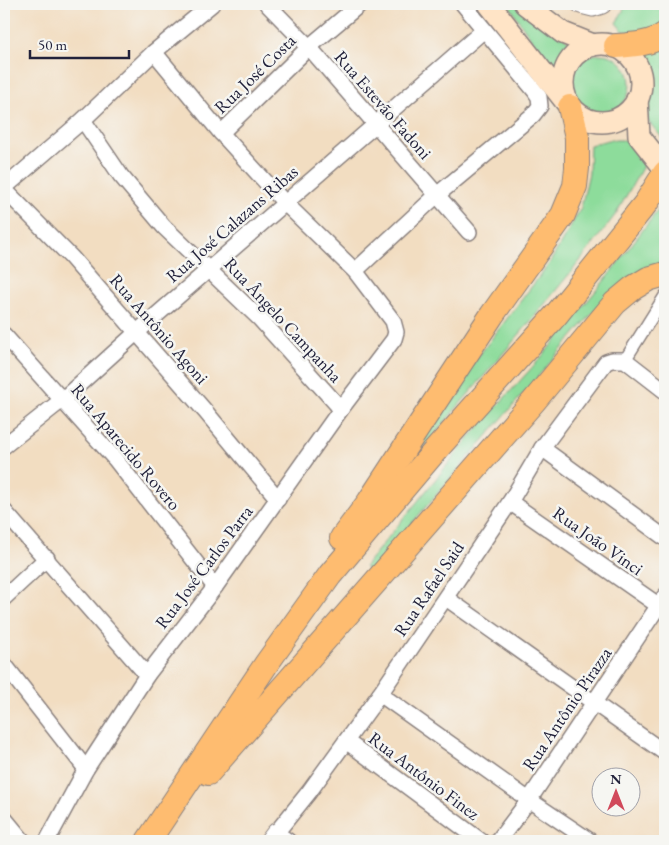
<svg xmlns="http://www.w3.org/2000/svg" width="669" height="845" font-family="'EB Garamond',serif">
	<style>
		.green { fill: #8ddc9b; stroke: #587f6b }
		.lines { fill: none; stroke-linecap: round; stroke-linejoin: round }
		.pedestrian-casing { stroke: #8a807e; stroke-width: 14 }
		.minor-casing { stroke: #8a807e; stroke-width: 18 }
		.tertiary-casing { stroke: #8a807e; stroke-width: 21 }
		.secondary-casing { stroke: #8a807e; stroke-width: 24 }
		.trunk-casing { stroke: #8a807e; stroke-width: 26 }
		.pedestrian { stroke: #fff; stroke-width: 11 }
		.minor { stroke: #fff; stroke-width: 15 }
		.tertiary { stroke: #fff; stroke-width: 19 }
		.secondary { stroke: #ffe4c6; stroke-width: 21 }
		.trunk { stroke: #febc70; stroke-width: 24 }
		.labels { text-anchor: middle; stroke-width: 5; stroke-linejoin: round; paint-order: stroke }
		.street-label { font-size: 18px; fill: #22223b; stroke: #f6f6f2 }
	</style>
	<rect width="100%" height="100%" fill="#f6f6f2"/>
	<filter id="ink" filterUnits="userSpaceOnUse"><feTurbulence type="fractalNoise" baseFrequency=".02" numOctaves="2"/><feDisplacementMap in="SourceGraphic" scale="10" xChannelSelector="R" yChannelSelector="G"/><feConvolveMatrix kernelMatrix="1 2 1 2 8 2 1 2 1" color-interpolation-filters="sRGB"/></filter>
	<filter id="wash" filterUnits="userSpaceOnUse"><feTurbulence type="fractalNoise" baseFrequency=".0096" numOctaves="4" result="noise"/><feDisplacementMap in="SourceGraphic" scale="20" xChannelSelector="R" yChannelSelector="G"/><feGaussianBlur stdDeviation="1.12" result="paint"/><feColorMatrix in="noise" values="0 0 0 0 0 0 0 0 0 0 0 0 0 0 0 0 0 1.4 0 .05"/><feComposite in="paint" operator="in"/></filter>
	<g filter="url(#wash)">
		<rect width="100%" height="100%" fill="#f2ddc1"/>
		<g class="green">
			<polygon points="508,4 521,4 571,43 561,53 554,74"/>
			<path d="M627,4H665V23C653,31 636,34 623,31L616,23Z"/>
			<path d="M665,48V141L647,120C648,97 655,75 640,54Z"/>
			<circle cx="600" cy="84" r="30"/>
			<polygon points="608,140 622,140 631,142 644,157 642,168 616,214 580,261 529,323 408,465 408,458 470,367 549,264 581,208 589,173 590,145"/>
			<polygon points="665,201 665,262 659,264 603,301 369,573 365,566 479,426 539,360 604,281"/>
		</g>
	</g>
	<g filter="url(#ink)">
		<g class="lines">
			<defs>
				<polyline id="pedestrian" points="625,360 665,296"/>
				<g id="minor">
					<polyline points="267,4 309,47 469,232"/>
					<polyline points="83,120 121,176 164,227 259,318 341,409"/>
					<polyline points="221,133 309,47 360,4"/>
					<polyline points="4,188 83,120 154,52 212,4"/>
					<polyline points="4,189 71,257 205,411 278,499"/>
					<polyline points="355,271 437,195 533,115 540,106 539,97 535,91 463,4"/>
					<polyline points="4,335 115,459 215,587"/>
					<polyline points="4,446 62,400 137,332 484,30"/>
					<polyline points="542,448 665,538"/>
					<polyline points="510,502 665,610"/>
					<polyline points="4,511 147,675"/>
					<polyline points="4,598 47,558"/>
					<polyline points="446,598 665,753"/>
					<polyline points="4,664 86,769"/>
					<polyline points="380,694 529,800 590,841"/>
					<polyline points="346,741 481,841"/>
					<polyline points="4,818 23,841"/>
					<polyline points="47,841 86,769 147,675 215,587 341,409 394,339 396,332 393,321 355,271 285,203 221,133 154,52"/>
					<polyline points="288,841 276,833 309,792 380,694 510,502 542,448 606,362 612,360 625,360 665,391"/>
					<polyline points="498,841 529,800 665,596"/>
				</g>
				<g id="tertiary">
					<polyline points="581,4 593,7 602,4"/>
					<polyline points="270,841 276,833"/>
				</g>
				<g id="secondary">
					<polyline points="489,4 566,102"/>
					<polyline points="525,4 563,33 593,45"/>
					<circle cx="602" cy="83" r="39"/>
					<polyline points="637,99 639,136 665,169"/>
				</g>
				<g id="trunk">
					<path d="M616,46C632,45 652,44 665,34"/>
					<polyline points="342,538 369,502 492,315 563,215 575,186 577,168 577,137 570,107"/>
					<polyline points="208,773 534,401 615,303 633,288 648,279 665,274"/>
					<polyline points="148,841 267,663 330,575 434,452 556,315 646,203 665,173"/>
				</g>
			</defs>
			<use href="#pedestrian" class="pedestrian-casing"/>
			<use href="#minor" class="minor-casing"/>
			<use href="#tertiary" class="tertiary-casing"/>
			<use href="#secondary" class="secondary-casing"/>
			<use href="#trunk" class="trunk-casing"/>
			<use href="#pedestrian" class="pedestrian"/>
			<use href="#minor" class="minor"/>
			<use href="#tertiary" class="tertiary"/>
			<use href="#secondary" class="secondary"/>
			<use href="#trunk" class="trunk"/>
		</g>
	</g>
	<g class="labels">
		<g class="street-label">
			<text transform="translate(255 74) rotate(-44)" y="6">Rua José Costa</text>
			<text transform="translate(383 105) rotate(49)" y="6">Rua Estevão Fadoni</text>
			<text transform="translate(232 224) rotate(-41)" y="6">Rua José Calazans Ribas</text>
			<text transform="translate(283 320) rotate(47)" y="6">Rua Ângelo Campanha</text>
			<text transform="translate(159 329) rotate(49)" y="6">Rua Antônio Agoni</text>
			<text transform="translate(126 447) rotate(50)" y="6">Rua Aparecido Rovero</text>
			<text transform="translate(598 541) rotate(35)" y="6">Rua João Vinci</text>
			<text transform="translate(204 567) rotate(-53)" y="6">Rua José Carlos Parra</text>
			<text transform="translate(429 589) rotate(-56)" y="6">Rua Rafael Said</text>
			<text transform="translate(567 709) rotate(-56)" y="6">Rua Antônio Pirazza</text>
			<text transform="translate(424 776) rotate(37)" y="6">Rua Antônio Finez</text>
		</g>
	</g>
	<rect width="669" height="845" fill="none" stroke="#f6f6f2" stroke-width="20"/>
	<g transform="translate(616 792)"><circle r="24" fill="#f6f6f2" stroke="#a1a1a9"/>
	<path d="M0-4L9 19L0 12L-9 19Z" fill="#d1495b"/>
	<text y="-8" font-size="14" font-weight="bold" text-anchor="middle" fill="#22223b">N</text>
	</g>
	<path d="M30 50v8h99v-8" fill="none" stroke="#22223b" stroke-width="2.5"/>
	<text x="38" y="50" font-size="15" fill="#22223b" stroke="#f6f6f2" stroke-width="4" paint-order="stroke">50 m</text>
</svg>
